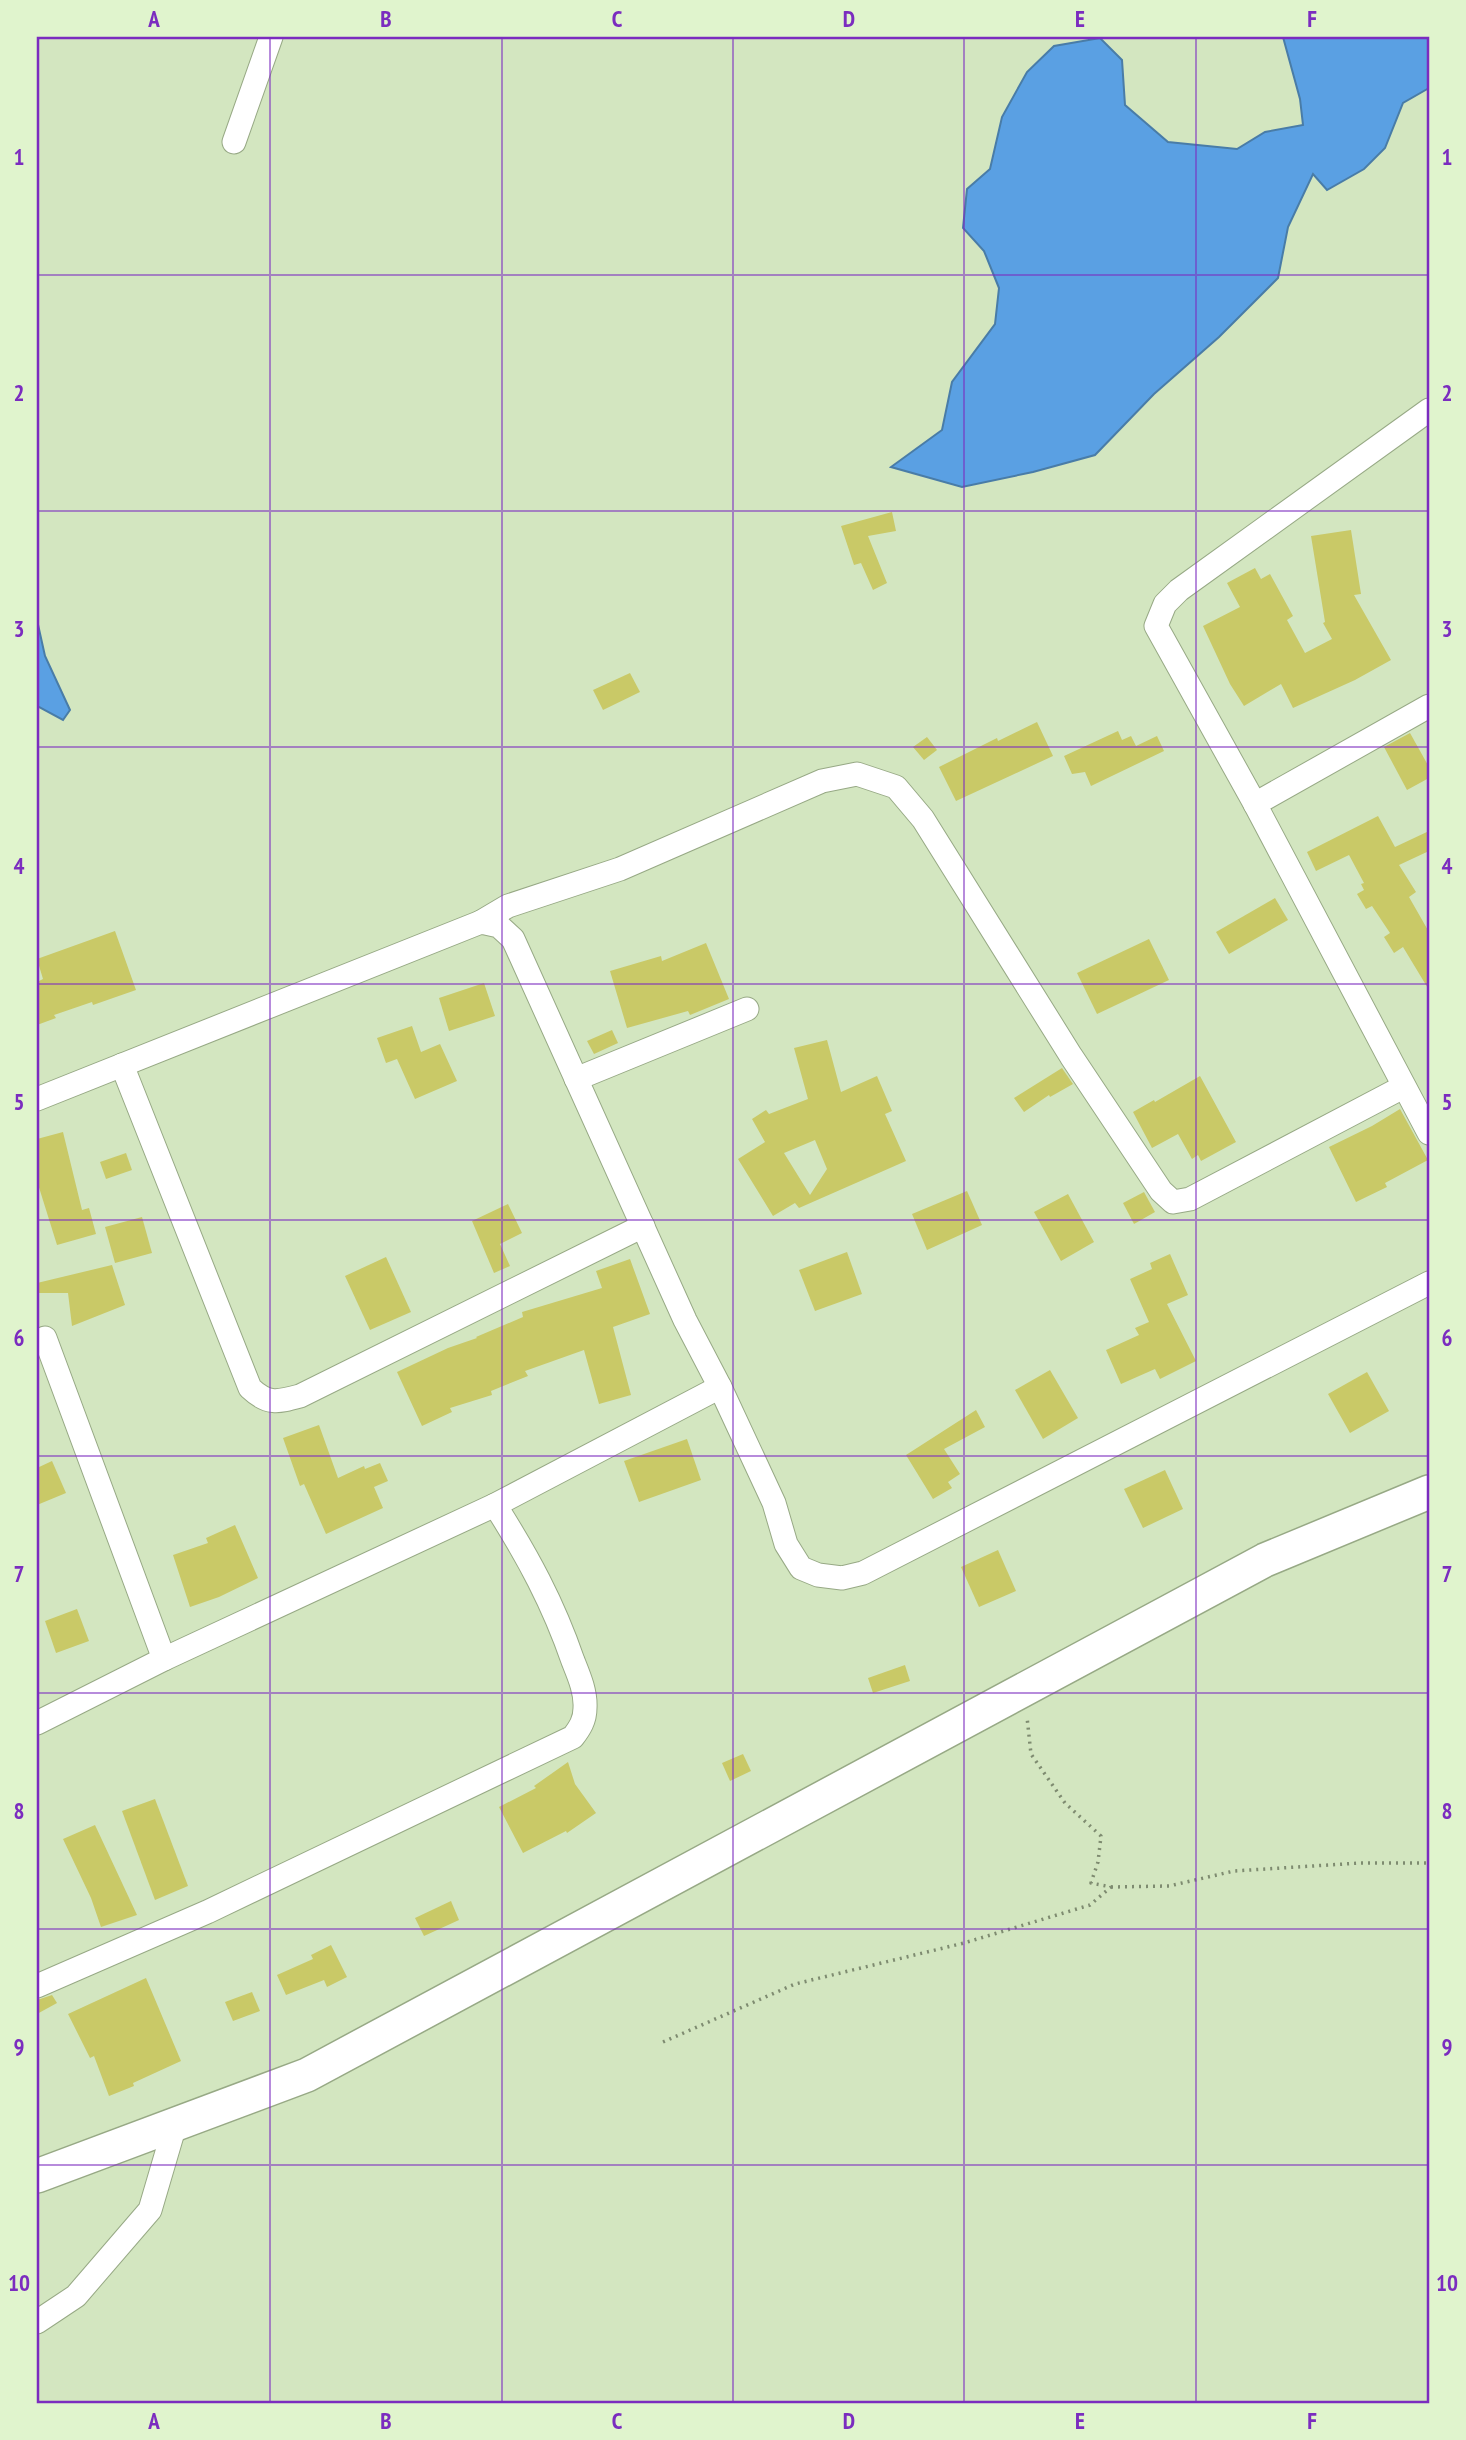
<svg xmlns="http://www.w3.org/2000/svg" width="1466" height="2440" font-family="'PT Sans Narrow',sans-serif">
	<style>
		.water { fill: #5aa0e3; stroke: #497ca7; stroke-width: 2 }
		.building { fill: #c9c967; fill-rule: evenodd }
		.lines { fill: none; stroke-linecap: round; stroke-linejoin: round }
		.street-casing { stroke: #97a985; stroke-width: 25 }
		.secondary-casing { stroke: #97a985; stroke-width: 36 }
		.path { stroke: #7e8b70; stroke-width: 3.5; stroke-dasharray: 2 5; stroke-linecap: butt }
		.street { stroke: #fff; stroke-width: 23 }
		.secondary { stroke: #fff; stroke-width: 33 }
		.grid { fill: none; stroke: #7b2cbf; stroke-width: 2; stroke-opacity: 0.55 }
		.neatline { fill: none; stroke: #7b2cbf; stroke-width: 2.5 }
		.grid-label { font-size: 23px; text-anchor: middle; font-weight: bold; fill: #7b2cbf }
	</style>
	<rect width="100%" height="100%" fill="#d3e6c0"/>
	<g class="water">
		<polygon points="1283,37 1429,37 1429,88 1403,103 1385,148 1364,169 1327,190 1313,174 1288,227 1278,278 1219,337 1154,394 1095,455 1033,472 962,487 891,467 942,430 952,382 995,324 999,288 984,251 963,228 967,189 990,169 1002,117 1027,72 1054,46 1100,38 1122,60 1125,105 1168,142 1237,149 1265,132 1303,125 1300,99"/>
		<polygon points="37,620 45,656 70,710 63,720 37,706"/>
	</g>
	<g class="building">
		<polygon points="892,512 896,531 868,536 887,583 873,590 861,563 854,565 841,526"/>
		<polygon points="1351,530 1361,594 1354,595 1391,660 1355,680 1293,708 1281,684 1244,706 1230,684 1203,626 1240,607 1227,583 1255,568 1261,579 1270,574 1293,616 1287,620 1305,653 1332,639 1323,623 1325,622 1311,536"/>
		<polygon points="630,673 640,692 603,710 593,690"/>
		<polygon points="1037,722 1053,756 956,801 939,767 997,738 998,741"/>
		<polygon points="1118,731 1122,740 1131,736 1136,746 1157,736 1164,751 1091,786 1085,772 1072,774 1064,756"/>
		<polygon points="1410,733 1429,767 1429,778 1407,790 1384,747"/>
		<polygon points="927,737 937,750 924,760 913,747"/>
		<polygon points="1378,816 1395,847 1429,831 1429,851 1399,865 1416,892 1409,897 1429,932 1429,990 1403,947 1394,953 1384,937 1390,933 1372,906 1366,909 1357,894 1364,890 1361,884 1364,883 1349,855 1316,871 1307,852"/>
		<polygon points="1275,898 1288,920 1229,954 1216,932"/>
		<polygon points="115,931 136,990 93,1005 92,1002 54,1015 56,1018 37,1025 37,982 43,979 37,959"/>
		<polygon points="1149,939 1169,980 1097,1014 1077,973"/>
		<polygon points="706,943 729,999 690,1015 688,1011 627,1028 610,971 661,956 662,961"/>
		<polygon points="484,983 495,1016 449,1031 439,998"/>
		<polygon points="412,1026 421,1052 440,1044 457,1081 415,1099 397,1059 386,1063 377,1038"/>
		<polygon points="612,1030 618,1043 594,1054 587,1041"/>
		<path d="M827,1040L841,1092L877,1076L892,1111L885,1114L906,1161L799,1208L795,1203L773,1216L738,1159L765,1142L752,1119L766,1110L769,1114L808,1099L794,1048ZM815,1140L827,1169L810,1195L784,1153Z"/>
		<polygon points="1062,1068 1073,1084 1050,1097 1049,1095 1024,1112 1014,1098"/>
		<polygon points="1200,1076 1236,1142 1201,1161 1198,1155 1192,1159 1178,1134 1152,1148 1133,1112 1154,1100 1155,1102"/>
		<polygon points="1400,1109 1428,1160 1385,1183 1387,1187 1356,1202 1329,1147 1372,1126"/>
		<polygon points="63,1132 82,1210 89,1208 96,1234 57,1245 37,1181 37,1139"/>
		<polygon points="126,1153 132,1170 106,1179 100,1162"/>
		<polygon points="967,1191 982,1225 927,1250 912,1214"/>
		<polygon points="1144,1192 1155,1212 1134,1224 1123,1203"/>
		<polygon points="1068,1194 1094,1242 1061,1261 1034,1212"/>
		<polygon points="508,1204 522,1233 500,1244 510,1266 494,1273 472,1221"/>
		<polygon points="142,1217 152,1253 115,1263 105,1227"/>
		<polygon points="847,1252 862,1294 815,1311 799,1270"/>
		<polygon points="1170,1254 1188,1295 1167,1304 1196,1361 1160,1379 1155,1369 1121,1384 1106,1350 1139,1335 1135,1328 1149,1322 1130,1279 1152,1269 1150,1263"/>
		<polygon points="386,1257 411,1312 370,1330 345,1276"/>
		<polygon points="630,1259 650,1314 613,1327 631,1395 599,1404 584,1350 525,1371 528,1376 491,1391 492,1395 450,1408 452,1412 422,1426 397,1372 448,1348 477,1338 476,1337 523,1317 522,1312 602,1288 596,1271"/>
		<polygon points="112,1265 125,1305 72,1326 68,1293 37,1293 37,1283"/>
		<polygon points="1050,1370 1078,1418 1043,1439 1015,1390"/>
		<polygon points="1367,1372 1389,1411 1350,1433 1328,1394"/>
		<polygon points="976,1410 985,1427 944,1449 960,1474 948,1482 952,1488 933,1499 906,1455"/>
		<polygon points="319,1425 338,1478 364,1466 365,1469 380,1463 388,1481 374,1487 383,1508 326,1534 304,1484 300,1486 283,1438"/>
		<polygon points="687,1439 701,1480 639,1502 624,1461"/>
		<polygon points="52,1461 66,1493 37,1505 37,1468"/>
		<polygon points="1165,1470 1183,1509 1143,1528 1124,1489"/>
		<polygon points="235,1525 258,1578 219,1597 190,1607 173,1555 208,1543 206,1538"/>
		<polygon points="998,1550 1016,1591 979,1607 961,1567"/>
		<polygon points="77,1609 89,1641 56,1653 45,1621"/>
		<polygon points="905,1665 910,1681 873,1693 868,1678"/>
		<polygon points="743,1754 751,1771 730,1781 722,1763"/>
		<polygon points="568,1762 575,1784 596,1813 567,1833 566,1831 523,1853 499,1807 536,1788 534,1786"/>
		<polygon points="155,1799 188,1886 155,1900 122,1811"/>
		<polygon points="95,1825 137,1915 101,1927 91,1898 63,1839"/>
		<polygon points="451,1901 459,1920 424,1936 415,1918"/>
		<polygon points="331,1945 347,1977 327,1987 324,1980 286,1995 277,1975 313,1959 311,1955"/>
		<polygon points="146,1978 181,2061 133,2083 134,2086 109,2096 94,2056 90,2058 68,2014"/>
		<polygon points="252,1992 260,2011 233,2021 225,2002"/>
		<polygon points="52,1995 57,2003 37,2014 37,2000"/>
	</g>
	<g class="lines">
		<defs>
			<g id="street">
				<polyline points="234,142 271,37"/>
				<polyline points="1429,410 1179,590 1165,604 1156,626 1255,804 1429,1133"/>
				<polyline points="1255,804 1429,706"/>
				<polyline points="481,922 508,906 620,869 822,781 857,774 896,787 923,819 1071,1056 1161,1191 1173,1202 1190,1199 1403,1087"/>
				<path d="M122,1065L250,1388C268,1405 278,1402 300,1396L643,1226"/>
				<polyline points="576,1079 747,1009"/>
				<polyline points="37,1099 481,922 499,926 513,939 685,1320 720,1387 774,1503 786,1544 801,1568 818,1575 842,1578 863,1573 1429,1283"/>
				<polyline points="45,1338 164,1659"/>
				<polyline points="37,1723 164,1659 495,1505 720,1387"/>
				<path d="M37,1986L207,1912L573,1737C580,1728 585,1720 585,1708C586,1692 579,1676 573,1661C553,1603 528,1557 495,1505"/>
				<polyline points="37,2322 76,2296 150,2210 175,2125"/>
			</g>
			<polyline id="secondary" points="37,2176 307,2075 1265,1560 1429,1492"/>
		</defs>
		<use href="#street" class="street-casing"/>
		<use href="#secondary" class="secondary-casing"/>
		<g class="path">
			<polyline points="1111,1887 1169,1886 1234,1871 1360,1863 1429,1863"/>
			<polyline points="663,2042 795,1984 964,1943 1090,1905 1111,1887 1091,1883 1098,1862 1101,1836 1065,1803 1031,1754 1027,1717"/>
		</g>
		<use href="#street" class="street"/>
		<use href="#secondary" class="secondary"/>
	</g>
	<path class="grid" d="M270,37V2403M502,37V2403M733,37V2403M964,37V2403M1196,37V2403M37,275H1429M37,511H1429M37,747H1429M37,984H1429M37,1220H1429M37,1456H1429M37,1693H1429M37,1929H1429M37,2165H1429"/>
	<rect width="1466" height="2440" fill="none" stroke="#e0f4cd" stroke-width="77"/>
	<rect x="38" y="38" width="1390" height="2364" class="neatline"/>
	<g class="grid-label">
		<text x="154" y="27">A</text>
		<text x="386" y="27">B</text>
		<text x="617" y="27">C</text>
		<text x="849" y="27">D</text>
		<text x="1080" y="27">E</text>
		<text x="1312" y="27">F</text>
		<text x="19" y="165">1</text>
		<text x="1447" y="165">1</text>
		<text x="19" y="401">2</text>
		<text x="1447" y="401">2</text>
		<text x="19" y="637">3</text>
		<text x="1447" y="637">3</text>
		<text x="19" y="874">4</text>
		<text x="1447" y="874">4</text>
		<text x="19" y="1110">5</text>
		<text x="1447" y="1110">5</text>
		<text x="19" y="1346">6</text>
		<text x="1447" y="1346">6</text>
		<text x="19" y="1582">7</text>
		<text x="1447" y="1582">7</text>
		<text x="19" y="1819">8</text>
		<text x="1447" y="1819">8</text>
		<text x="19" y="2055">9</text>
		<text x="1447" y="2055">9</text>
		<text x="19" y="2291">10</text>
		<text x="1447" y="2291">10</text>
		<text x="154" y="2429">A</text>
		<text x="386" y="2429">B</text>
		<text x="617" y="2429">C</text>
		<text x="849" y="2429">D</text>
		<text x="1080" y="2429">E</text>
		<text x="1312" y="2429">F</text>
	</g>
</svg>
